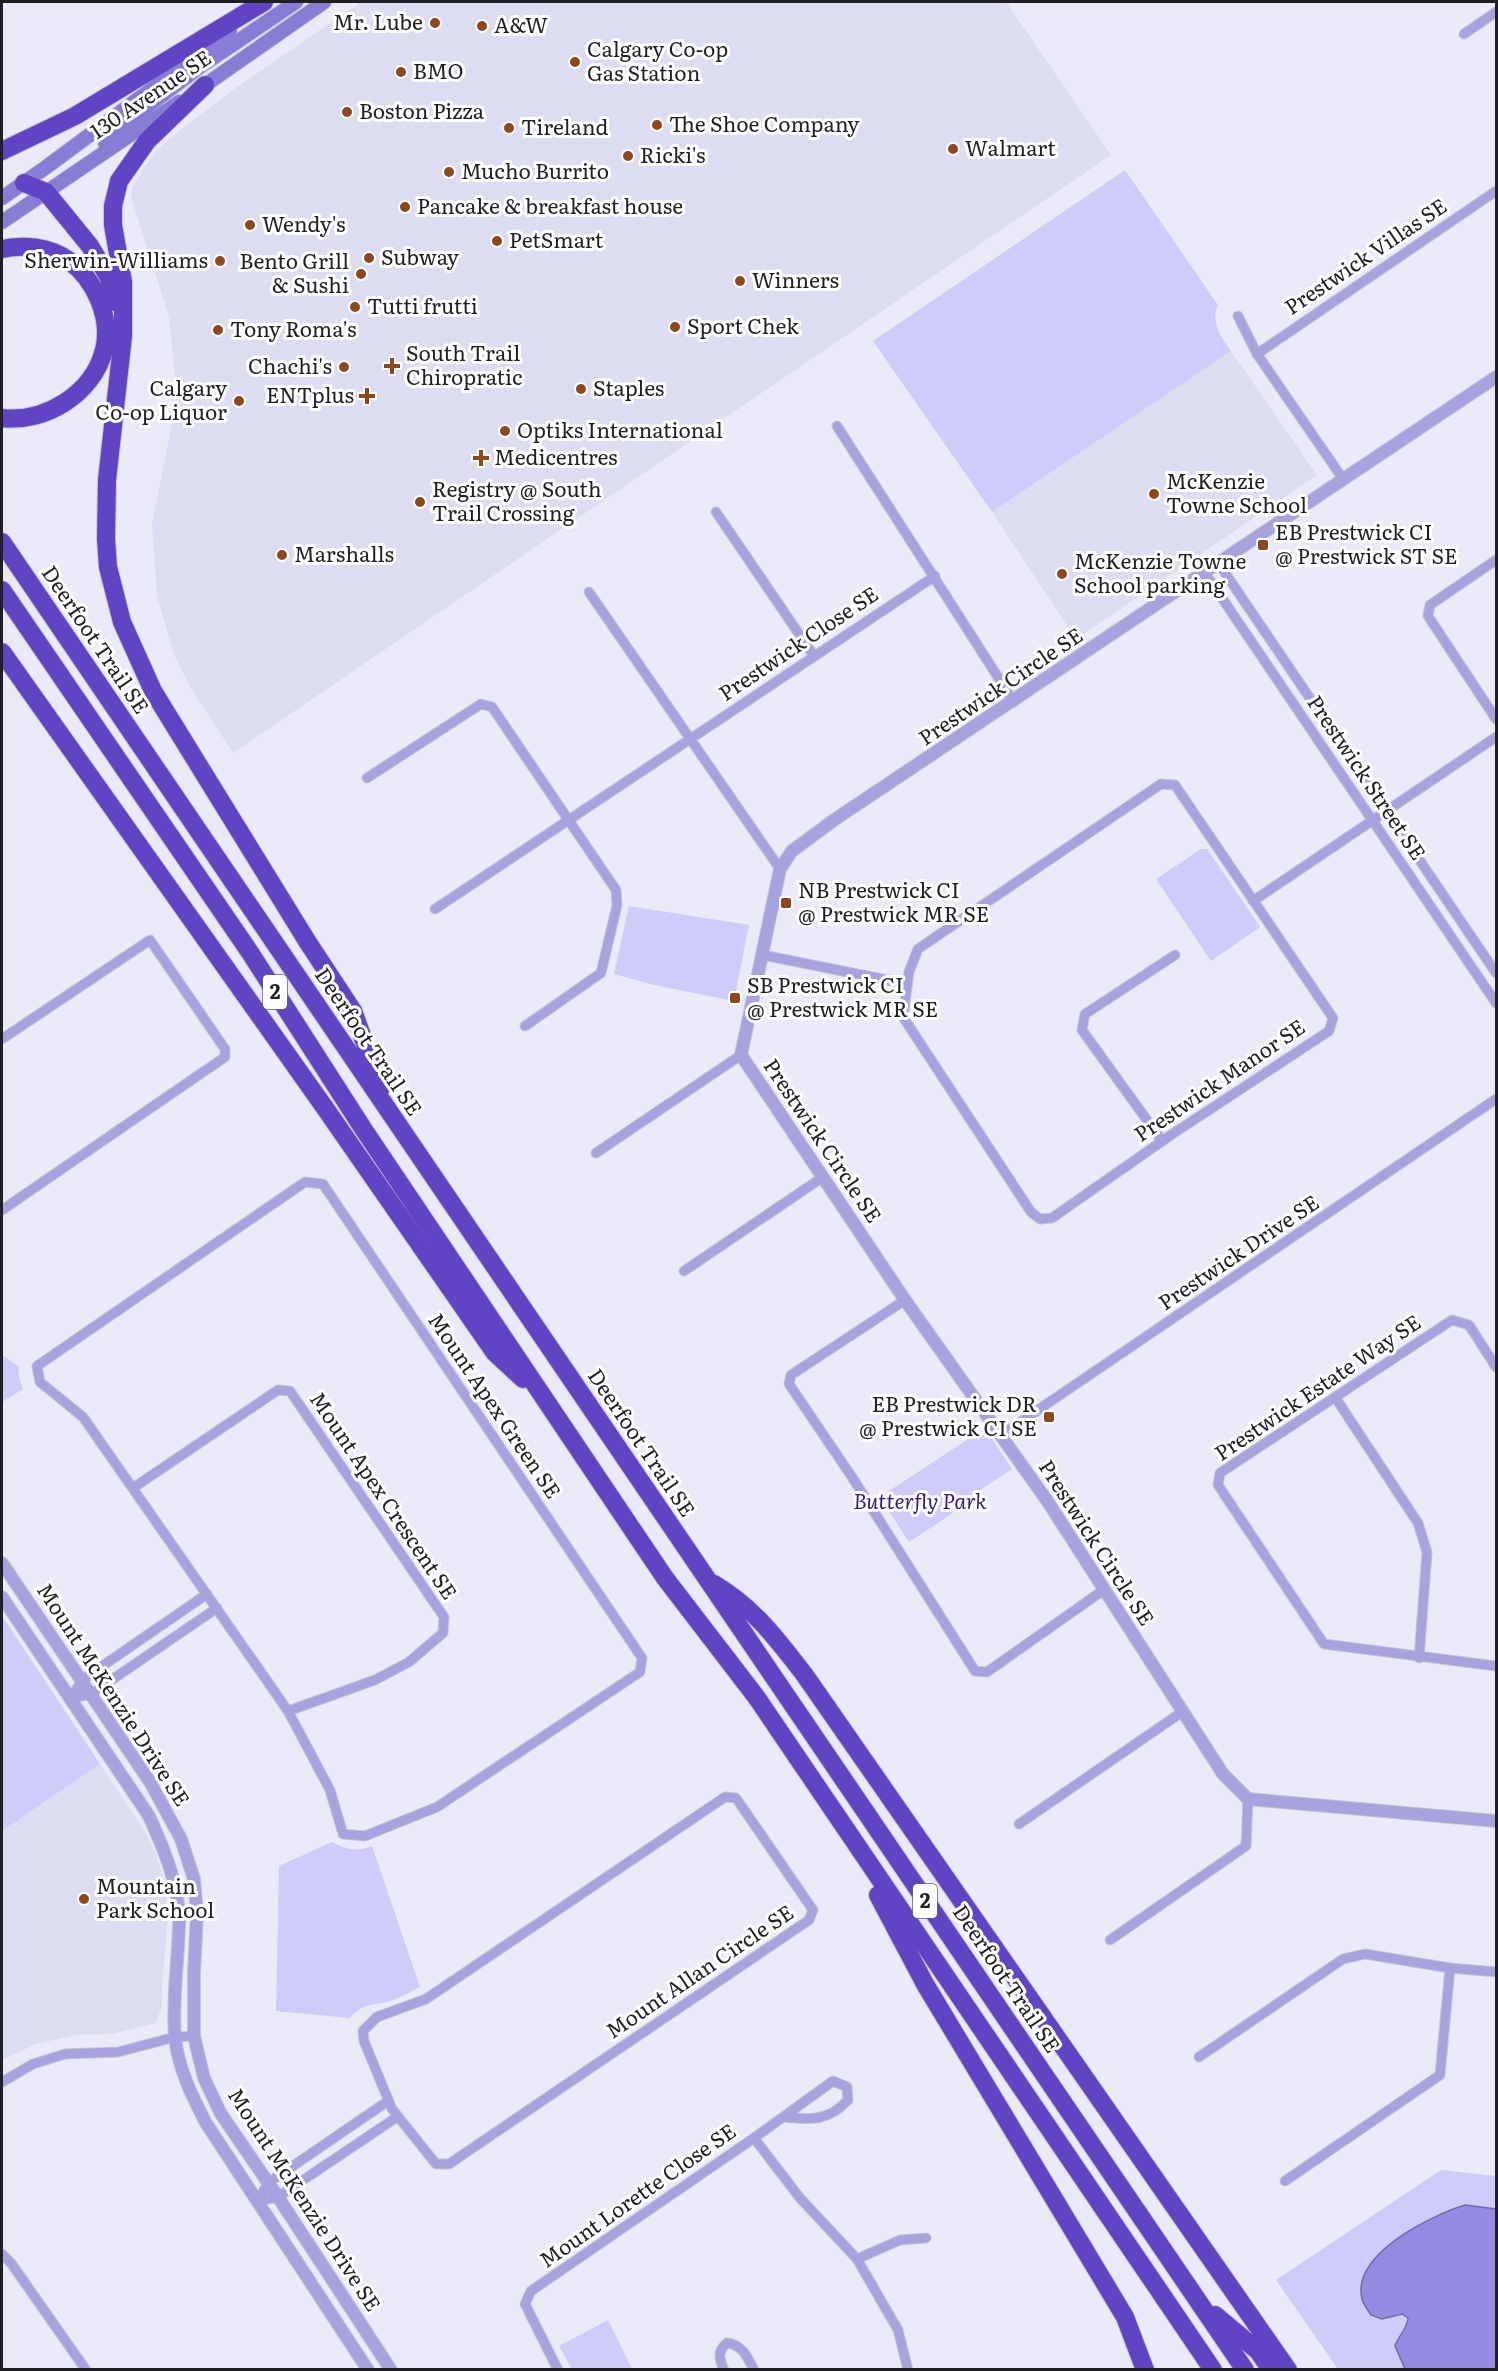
<svg xmlns="http://www.w3.org/2000/svg" width="1498" height="2371" font-family="Literata,serif">
	<style>
		.built { fill: #ddddf2 }
		.green { fill: #ceccf9 }
		.water { fill: #958be3; stroke: #726baa; stroke-width: 1.5 }
		.lines { fill: none; stroke-linecap: round; stroke-linejoin: round }
		.minor-casing { stroke: #c6c5d2; stroke-width: 11 }
		.tertiary-casing { stroke: #c6c5d2; stroke-width: 14 }
		.secondary-casing { stroke: #c6c5d2; stroke-width: 16 }
		.motorway-casing { stroke: #c6c5d2; stroke-width: 20 }
		.minor { stroke: #a7a3de; stroke-width: 9 }
		.tertiary { stroke: #a7a3de; stroke-width: 12 }
		.secondary { stroke: #877dd4; stroke-width: 14 }
		.motorway { stroke: #6144c4; stroke-width: 18 }
		.poi-dot { fill: #8d491d; stroke: #fff; stroke-width: 2 }
		.labels { text-anchor: middle; stroke-width: 6; stroke-linejoin: round; paint-order: stroke }
		.shield { fill: #fff; stroke: #636266; stroke-width: 1.5 }
		.shield-label { font-size: 20px; font-weight: bold; fill: #201f24 }
		.poi-label { font-size: 21px; fill: #201f24; stroke: #fff; text-anchor: start }
		.street-label { font-size: 21px; fill: #201f24; stroke: #fff }
		.park-label { font-size: 21px; font-style: italic; fill: #37187f; stroke: #fff }
	</style>
	<rect width="100%" height="100%" fill="#eaeaf8"/>
	<g class="built">
		<polygon points="361,2 1006,2 1111,155 233,753 192,690 174,655 157,596 152,524 175,409 176,384 169,317 131,197 133,185 144,168 158,149 179,131 237,87"/>
		<polygon points="1231,351 1317,475 1076,639 992,512"/>
		<polygon points="100,1764 146,1833 156,1855 165,1883 168,1915 162,1987 162,2006 156,2023 111,2034 76,2035 36,2044 2,2060 2,1831"/>
	</g>
	<g class="green">
		<path d="M1125,170L1218,305C1210,323 1221,336 1231,351L992,512L873,341Z"/>
		<polygon points="1201,849 1207,849 1260,927 1211,961 1156,879"/>
		<polygon points="629,906 749,925 734,1001 654,985 614,974"/>
		<polygon points="2,1355 19,1367 18,1375 23,1389 2,1402"/>
		<polygon points="985,1428 1012,1469 951,1509 953,1513 909,1542 880,1497"/>
		<polygon points="2,1616 100,1764 2,1831"/>
		<path d="M332,1842C347,1850 356,1852 372,1846L420,1987C411,1991 402,1997 393,2000C374,2007 364,2001 350,2018L276,2011L279,1866Z"/>
		<polygon points="1441,2170 1496,2176 1496,2369 1338,2369 1276,2280"/>
		<polygon points="608,2320 632,2369 572,2369 559,2346"/>
	</g>
	<path class="water" d="M1465,2205L1496,2209V2369H1405L1395,2346C1398,2337 1408,2327 1408,2318L1402,2314L1382,2319L1371,2315C1368,2310 1363,2304 1362,2299C1351,2254 1432,2215 1465,2205Z"/>
	<g class="lines">
		<defs>
			<g id="minor">
				<polyline points="1464,34 1496,12"/>
				<polyline points="1238,316 1257,354 1343,479"/>
				<polyline points="1257,354 1496,191"/>
				<polyline points="837,426 1014,702"/>
				<polyline points="716,512 814,656"/>
				<polyline points="1496,560 1430,605 1428,616 1496,719"/>
				<polyline points="1219,564 1496,973"/>
				<polyline points="1205,573 1496,1003"/>
				<polyline points="589,592 780,869"/>
				<polyline points="367,778 481,704 492,707 616,890 617,905 601,973 525,1026"/>
				<polygon points="1161,784 1175,785 1333,1018 1329,1031 1171,1135 1052,1218 1040,1219 1031,1212 903,1017 909,972 918,949"/>
				<polyline points="1253,901 1496,737"/>
				<polyline points="435,909 935,576"/>
				<polyline points="763,955 907,984"/>
				<polyline points="2,1039 150,940 225,1049 225,1057 2,1210"/>
				<polyline points="1162,1141 1082,1030 1085,1014 1175,955"/>
				<polyline points="596,1153 741,1055"/>
				<polygon points="305,1182 323,1184 642,1658 640,1672 437,1807 365,1836 343,1834 330,1790 288,1711 83,1417 40,1382 37,1366"/>
				<polyline points="684,1271 823,1177"/>
				<polyline points="905,1300 791,1375 789,1384 852,1477 975,1671 987,1672 1105,1589"/>
				<polyline points="1496,1367 1469,1325 1452,1320 1220,1473 1218,1485 1324,1644 1496,1666"/>
				<polyline points="1335,1397 1418,1523 1427,1552 1419,1658"/>
				<polyline points="1001,1435 1496,1099"/>
				<polyline points="133,1488 278,1390 290,1391 444,1617 443,1633 409,1662 375,1680 288,1711"/>
				<polyline points="71,1698 91,1694 217,1608"/>
				<polyline points="71,1698 82,1680 207,1594"/>
				<polygon points="725,1797 736,1798 813,1910 809,1920 449,2164 436,2164 392,2109 364,2041 363,2031 377,2017 426,1999"/>
				<polyline points="1019,1824 1182,1712"/>
				<polyline points="1110,1940 1246,1846 1248,1799"/>
				<polyline points="1199,2057 1343,1959 1365,1954 1450,1968 1496,1972"/>
				<polyline points="2,2082 33,2064 65,2054 118,2052 175,2037 194,2036"/>
				<path d="M754,2138L833,2081L847,2087L848,2100C829,2121 811,2120 784,2117"/>
				<polyline points="1285,2181 1440,2075 1450,1968"/>
				<polyline points="258,2201 268,2183 388,2101"/>
				<polyline points="258,2201 278,2197 397,2117"/>
				<polyline points="2,2254 11,2263 86,2370"/>
				<polyline points="857,2259 900,2240 926,2238"/>
				<polyline points="558,2370 525,2304 531,2291 754,2138 800,2198 857,2259 898,2330 908,2370"/>
				<path d="M724,2370C719,2359 717,2351 727,2343C743,2345 747,2357 754,2370"/>
			</g>
			<g id="tertiary">
				<polyline points="1496,377 834,820 792,851 780,869 741,1055 905,1300 1048,1502 1223,1774 1248,1799 1496,1821"/>
				<polyline points="2,1563 150,1782 181,1839 194,1879 197,1914 194,1973 194,2036 204,2078 221,2114 278,2197 391,2370"/>
				<path d="M2,1597L149,1816C164,1849 181,1889 179,1926C178,1963 172,2000 175,2037C178,2068 192,2096 206,2123L368,2370"/>
			</g>
			<g id="secondary">
				<polyline points="198,90 324,2"/>
				<polyline points="105,143 139,113 201,66 296,2"/>
				<polyline points="2,198 45,168 230,31"/>
				<polyline points="2,222 179,102"/>
			</g>
			<g id="motorway">
				<polyline points="205,85 147,141 119,181 113,206 113,225 123,282 123,336 107,480 106,539 108,567 122,622 153,691 307,941 353,1011 381,1088"/>
				<polyline points="2,151 75,116 264,2"/>
				<polyline points="24,183 46,192 90,246 109,278 115,302"/>
				<path d="M2,249C23,244 49,247 68,260C95,279 112,318 104,350C93,394 45,423 2,418"/>
				<polyline points="2,542 1245,2370"/>
				<polyline points="2,590 251,954 364,1130 665,1578 757,1698 1213,2370"/>
				<polyline points="2,652 325,1108 495,1353 523,1379"/>
				<path d="M714,1584C755,1609 775,1637 804,1674L1288,2370"/>
				<polyline points="878,1895 925,1984 1125,2317 1145,2370"/>
				<polyline points="1215,2315 1258,2351 1271,2370"/>
			</g>
		</defs>
		<use href="#minor" class="minor-casing"/>
		<use href="#tertiary" class="tertiary-casing"/>
		<use href="#secondary" class="secondary-casing"/>
		<use href="#motorway" class="motorway-casing"/>
		<use href="#minor" class="minor"/>
		<use href="#tertiary" class="tertiary"/>
		<use href="#secondary" class="secondary"/>
		<use href="#motorway" class="motorway"/>
	</g>
	<g class="poi-dot">
		<circle cx="435" cy="23" r="6"/>
		<circle cx="482" cy="26" r="6"/>
		<circle cx="575" cy="62" r="6"/>
		<circle cx="401" cy="72" r="6"/>
		<circle cx="347" cy="112" r="6"/>
		<circle cx="657" cy="125" r="6"/>
		<circle cx="509" cy="128" r="6"/>
		<circle cx="953" cy="149" r="6"/>
		<circle cx="628" cy="156" r="6"/>
		<circle cx="449" cy="172" r="6"/>
		<circle cx="405" cy="207" r="6"/>
		<circle cx="250" cy="225" r="6"/>
		<circle cx="497" cy="241" r="6"/>
		<circle cx="369" cy="258" r="6"/>
		<circle cx="220" cy="261" r="6"/>
		<circle cx="361" cy="274" r="6"/>
		<circle cx="740" cy="281" r="6"/>
		<circle cx="355" cy="307" r="6"/>
		<circle cx="675" cy="327" r="6"/>
		<circle cx="218" cy="330" r="6"/>
		<path d="M389 357h6v6h6v6h-6v6h-6v-6h-6v-6h6z"/>
		<circle cx="344" cy="367" r="6"/>
		<circle cx="581" cy="389" r="6"/>
		<path d="M364 387h6v6h6v6h-6v6h-6v-6h-6v-6h6z"/>
		<circle cx="239" cy="401" r="6"/>
		<circle cx="505" cy="431" r="6"/>
		<path d="M478 449h6v6h6v6h-6v6h-6v-6h-6v-6h6z"/>
		<circle cx="1154" cy="494" r="6"/>
		<circle cx="420" cy="502" r="6"/>
		<rect x="1257" y="539" width="12" height="12" rx="3"/>
		<circle cx="282" cy="555" r="6"/>
		<circle cx="1062" cy="574" r="6"/>
		<rect x="780" y="897" width="12" height="12" rx="3"/>
		<rect x="729" y="992" width="12" height="12" rx="3"/>
		<rect x="1043" y="1411" width="12" height="12" rx="3"/>
		<circle cx="84" cy="1899" r="6"/>
	</g>
	<g class="labels">
		<g class="shield">
			<rect x="263" y="975" width="24" height="34" rx="4.5"/>
			<rect x="913" y="1884" width="24" height="34" rx="4.5"/>
		</g>
		<g class="shield-label">
			<text x="275" y="999">2</text>
			<text x="925" y="1908">2</text>
		</g>
		<g class="poi-label">
			<text x="423" y="30" text-anchor="end">Mr. Lube</text>
			<text x="494" y="33">A&amp;W</text>
			<text x="587" y="57">Calgary Co-op<tspan x="587" dy="24">Gas Station</tspan></text>
			<text x="413" y="79">BMO</text>
			<text x="359" y="119">Boston Pizza</text>
			<text x="669" y="132">The Shoe Company</text>
			<text x="521" y="135">Tireland</text>
			<text x="965" y="156">Walmart</text>
			<text x="640" y="163">Ricki's</text>
			<text x="461" y="179">Mucho Burrito</text>
			<text x="417" y="214">Pancake &amp; breakfast house</text>
			<text x="262" y="232">Wendy's</text>
			<text x="509" y="248">PetSmart</text>
			<text x="381" y="265">Subway</text>
			<text x="208" y="268" text-anchor="end">Sherwin-Williams</text>
			<text x="349" y="269" text-anchor="end">Bento Grill<tspan x="349" dy="24">&amp; Sushi</tspan></text>
			<text x="752" y="288">Winners</text>
			<text x="367" y="314">Tutti frutti</text>
			<text x="687" y="334">Sport Chek</text>
			<text x="230" y="337">Tony Roma's</text>
			<text x="406" y="361">South Trail<tspan x="406" dy="24">Chiropratic</tspan></text>
			<text x="332" y="374" text-anchor="end">Chachi's</text>
			<text x="227" y="396" text-anchor="end">Calgary<tspan x="227" dy="24">Co-op Liquor</tspan></text>
			<text x="593" y="396">Staples</text>
			<text x="354" y="403" text-anchor="end">ENTplus</text>
			<text x="517" y="438">Optiks International</text>
			<text x="494" y="465">Medicentres</text>
			<text x="1166" y="489">McKenzie<tspan x="1166" dy="24">Towne School</tspan></text>
			<text x="432" y="497">Registry @ South<tspan x="432" dy="24">Trail Crossing</tspan></text>
			<text x="1275" y="540">EB Prestwick CI<tspan x="1275" dy="24">@ Prestwick ST SE</tspan></text>
			<text x="294" y="562">Marshalls</text>
			<text x="1074" y="569">McKenzie Towne<tspan x="1074" dy="24">School parking</tspan></text>
			<text x="798" y="898">NB Prestwick CI<tspan x="798" dy="24">@ Prestwick MR SE</tspan></text>
			<text x="747" y="993">SB Prestwick CI<tspan x="747" dy="24">@ Prestwick MR SE</tspan></text>
			<text x="1037" y="1412" text-anchor="end">EB Prestwick DR<tspan x="1037" dy="24">@ Prestwick CI SE</tspan></text>
			<text x="96" y="1894">Mountain<tspan x="96" dy="24">Park School</tspan></text>
		</g>
		<g class="street-label">
			<text transform="translate(151 95) rotate(-34)" y="7">130 Avenue SE</text>
			<text transform="translate(1366 257) rotate(-34)" y="7">Prestwick Villas SE</text>
			<text transform="translate(95 640) rotate(56)" y="7">Deerfoot Trail SE</text>
			<text transform="translate(799 644) rotate(-34)" y="7">Prestwick Close SE</text>
			<text transform="translate(1001 687) rotate(-34)" y="7">Prestwick Circle SE</text>
			<text transform="translate(1366 778) rotate(56)" y="7">Prestwick Street SE</text>
			<text transform="translate(368 1042) rotate(56)" y="7">Deerfoot Trail SE</text>
			<text transform="translate(1220 1081) rotate(-34)" y="7">Prestwick Manor SE</text>
			<text transform="translate(822 1141) rotate(56)" y="7">Prestwick Circle SE</text>
			<text transform="translate(1239 1253) rotate(-34)" y="7">Prestwick Drive SE</text>
			<text transform="translate(1318 1388) rotate(-34)" y="7">Prestwick Estate Way SE</text>
			<text transform="translate(494 1406) rotate(56)" y="7">Mount Apex Green SE</text>
			<text transform="translate(641 1443) rotate(56)" y="7">Deerfoot Trail SE</text>
			<text transform="translate(383 1496) rotate(56)" y="7">Mount Apex Crescent SE</text>
			<text transform="translate(1096 1543) rotate(57)" y="7">Prestwick Circle SE</text>
			<text transform="translate(113 1695) rotate(57)" y="7">Mount McKenzie Drive SE</text>
			<text transform="translate(700 1972) rotate(-34)" y="7">Mount Allan Circle SE</text>
			<text transform="translate(1006 1979) rotate(56)" y="7">Deerfoot Trail SE</text>
			<text transform="translate(638 2196) rotate(-35)" y="7">Mount Lorette Close SE</text>
			<text transform="translate(304 2200) rotate(57)" y="7">Mount McKenzie Drive SE</text>
		</g>
		<g class="park-label">
			<text x="920" y="1509">Butterfly Park</text>
		</g>
	</g>
	<rect width="1498" height="2371" fill="none" stroke="#201f24" stroke-width="6"/>
</svg>
